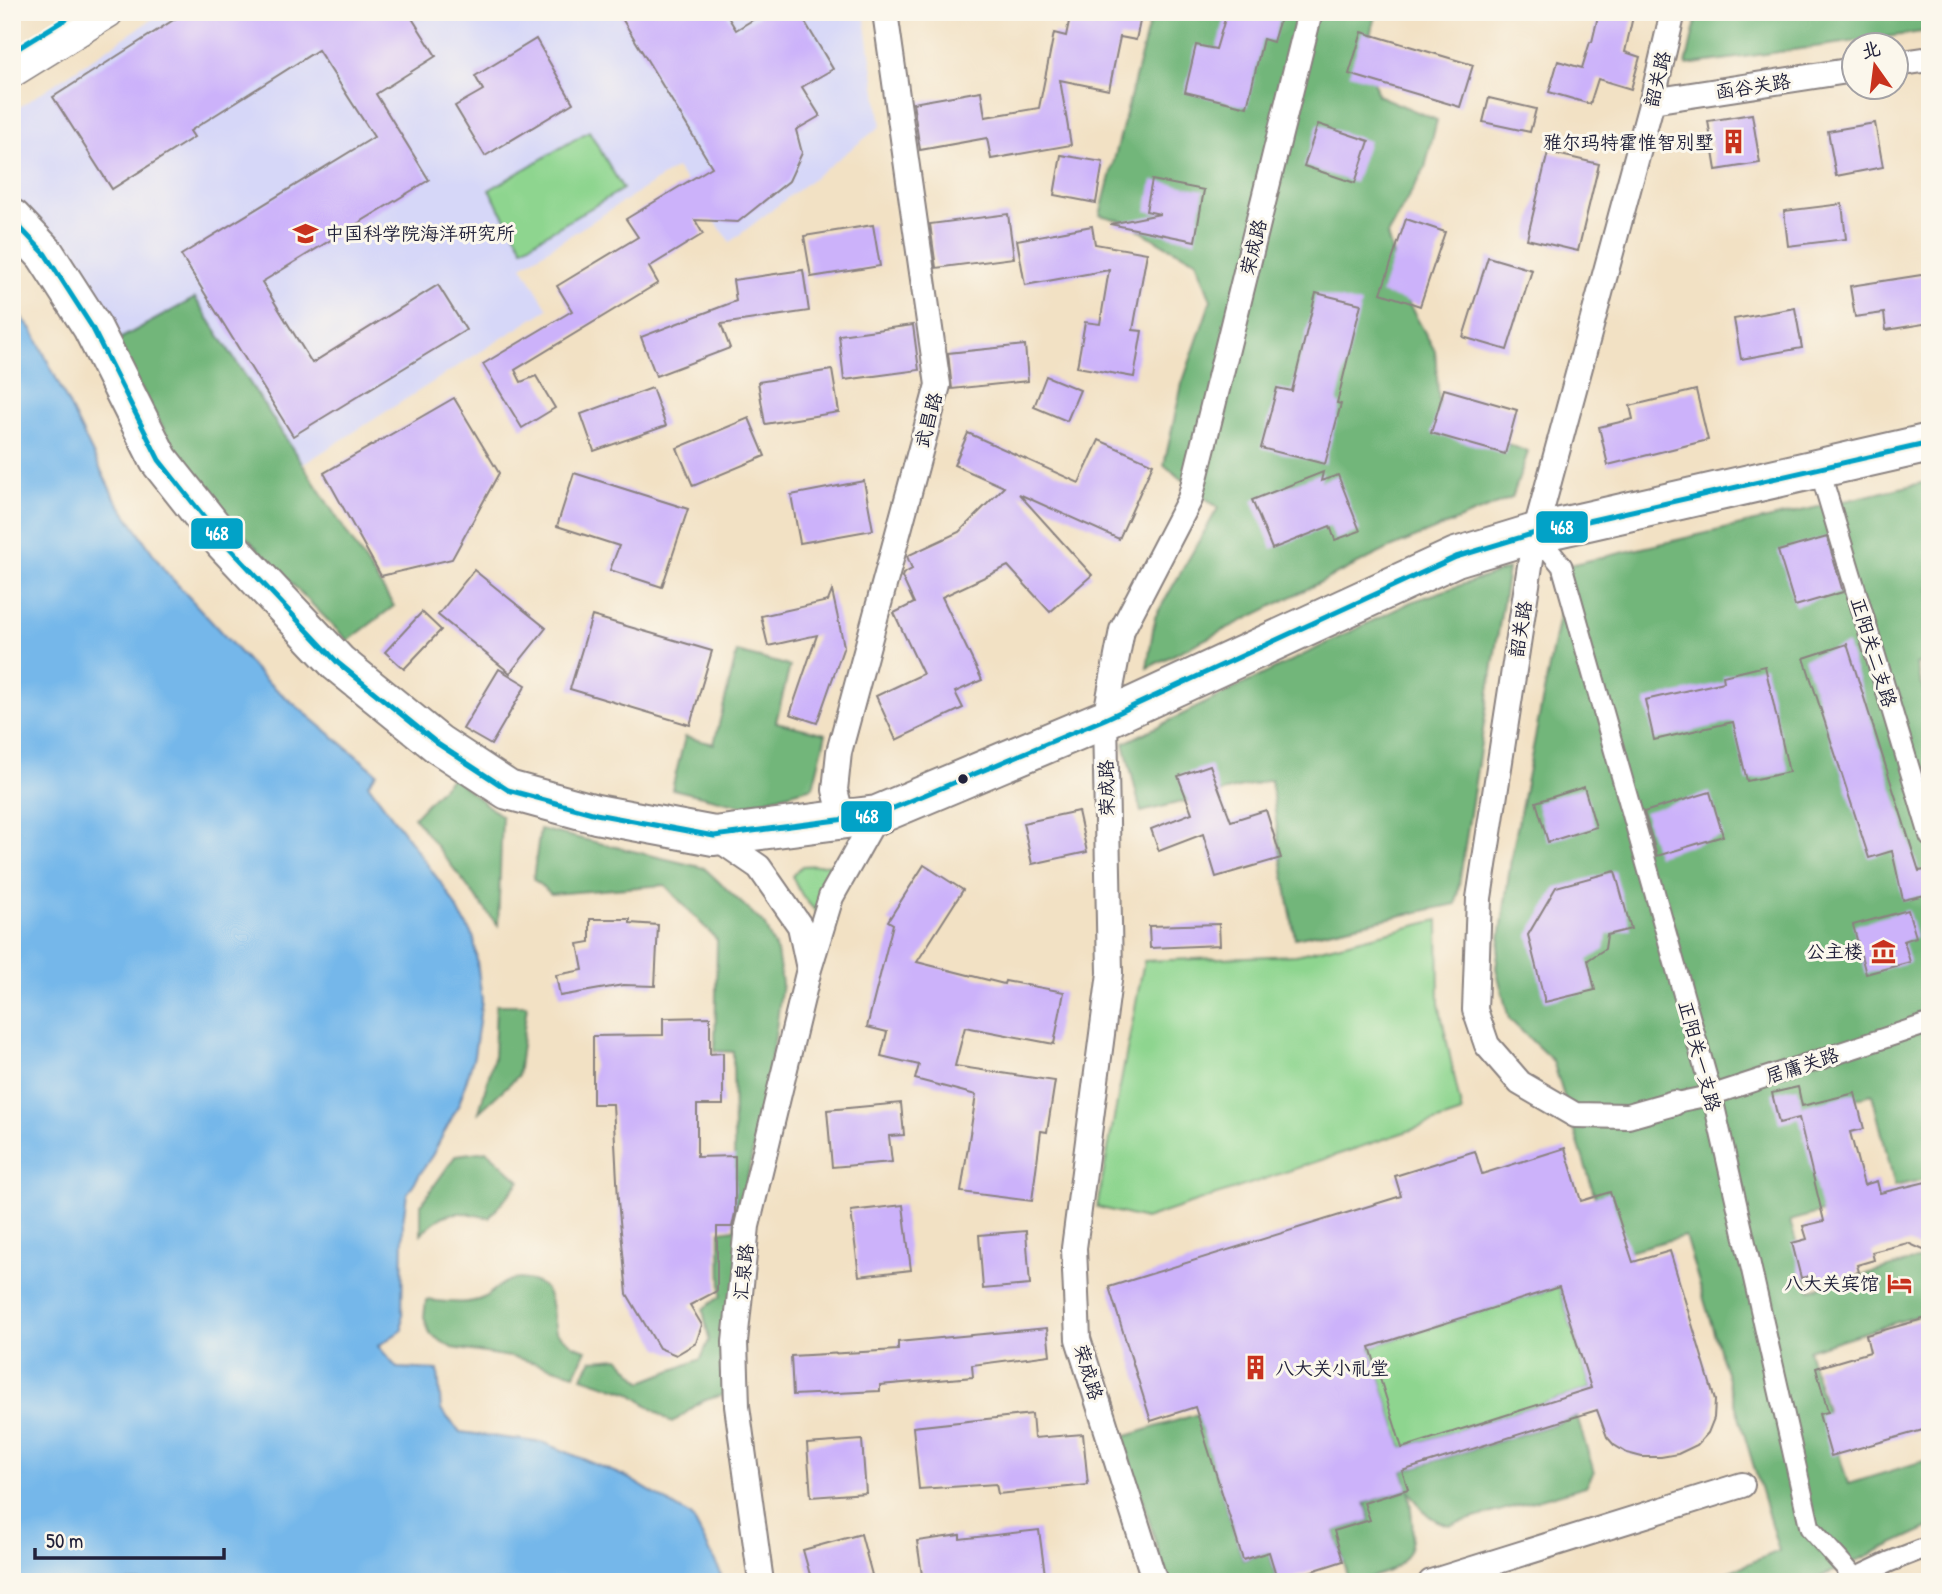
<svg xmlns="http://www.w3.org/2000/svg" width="1942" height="1594" font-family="'Patrick Hand','LXGW WenKai TC',sans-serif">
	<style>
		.built { fill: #d6d7f8 }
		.green { fill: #8ed58f; stroke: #587c65; stroke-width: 2 }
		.forest { fill: #72b67a; stroke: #4a6c5a; stroke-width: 2 }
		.water { fill: #75b7ea; stroke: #4c6c92; stroke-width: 2 }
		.building { fill: #ccb2fa; fill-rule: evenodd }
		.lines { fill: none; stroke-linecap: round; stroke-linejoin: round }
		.pedestrian-casing { stroke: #8a8280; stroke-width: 23 }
		.minor-casing { stroke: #8a8280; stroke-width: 28 }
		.tertiary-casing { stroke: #8a8280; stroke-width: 35 }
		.primary-casing { stroke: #8a8280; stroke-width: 42 }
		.pedestrian { stroke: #fff; stroke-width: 19 }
		.minor { stroke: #fff; stroke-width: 24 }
		.tertiary { stroke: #fff; stroke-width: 32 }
		.primary { stroke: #fff; stroke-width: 38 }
		.bus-1-casing { stroke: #fbf7ec; stroke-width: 10 }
		.bus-1 { stroke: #02a2c7; stroke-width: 5 }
		.bus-dot { fill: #22223b; stroke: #fbf7ec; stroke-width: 2.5 }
		.labels { text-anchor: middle; stroke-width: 6; stroke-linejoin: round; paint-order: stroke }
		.street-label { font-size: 19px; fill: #22223b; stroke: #fbf7ec }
		.poi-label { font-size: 19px; fill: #22223b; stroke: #fbf7ec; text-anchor: end }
		.line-badge { stroke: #fbf7ec; stroke-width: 2.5 }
		.badge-label { font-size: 19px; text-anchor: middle; font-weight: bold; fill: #fff }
	</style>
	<rect width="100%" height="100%" fill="#fbf7ec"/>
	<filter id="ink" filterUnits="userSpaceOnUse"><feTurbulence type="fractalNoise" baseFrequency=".0143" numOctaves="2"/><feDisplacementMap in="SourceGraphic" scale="14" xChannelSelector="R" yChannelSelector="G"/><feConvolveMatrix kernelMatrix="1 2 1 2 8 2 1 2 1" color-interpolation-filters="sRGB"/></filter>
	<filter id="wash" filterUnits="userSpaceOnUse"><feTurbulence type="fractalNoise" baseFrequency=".00686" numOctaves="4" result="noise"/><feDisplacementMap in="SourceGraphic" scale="28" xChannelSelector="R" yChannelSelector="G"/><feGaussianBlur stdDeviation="1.57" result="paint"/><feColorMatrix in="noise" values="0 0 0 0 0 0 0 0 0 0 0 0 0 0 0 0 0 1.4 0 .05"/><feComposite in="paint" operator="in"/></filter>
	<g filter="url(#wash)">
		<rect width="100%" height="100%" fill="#f2e1c4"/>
		<polygon class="built" points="163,12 864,12 881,126 730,242 676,168 522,266 548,309 302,465 195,298 114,342 12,199 12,112"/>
		<g class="green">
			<polygon points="589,131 623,189 523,248 489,190"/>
			<polygon points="837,864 818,914 803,897 792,876 802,866"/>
			<polygon points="1438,920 1439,1004 1462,1113 1145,1219 1097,1207 1144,961 1296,955"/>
			<polygon points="1559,1287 1591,1388 1402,1448 1370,1347"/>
		</g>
		<g class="forest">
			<polygon points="1152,12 1376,12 1368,43 1377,95 1437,120 1425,168 1387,235 1404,295 1435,351 1440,417 1528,452 1512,498 1390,548 1147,668 1155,617 1218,508 1164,465 1182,384 1211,300 1196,260 1164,245 1126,222 1100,215"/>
			<polygon points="1698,12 1930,12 1930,31 1686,65"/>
			<polygon points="195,298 394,606 348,641 196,486 114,342"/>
			<polygon points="1930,481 1930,660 1916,664 1930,714 1930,1178 1895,1186 1872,1094 1808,1113 1833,1209 1790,1221 1810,1290 1930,1256 1930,1312 1808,1350 1848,1484 1930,1459 1930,1527 1810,1582 1704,1582 1779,1551 1685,1236 1613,1255 1553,1061 1509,1019 1496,968 1511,859 1569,565"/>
			<polygon points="1508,569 1456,904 1295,938 1281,858 1271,780 1141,812 1124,743 1411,602"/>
			<polygon points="737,652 790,666 776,722 826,734 813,787 744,806 672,789 685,737 714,744"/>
			<polygon points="452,777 502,817 498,926 414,817"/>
			<polygon points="540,829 704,868 764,924 777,952 782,983 775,1037 746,1185 730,1393 702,1401 672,1423 630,1393 582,1377 592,1360 619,1358 642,1382 701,1359 709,1340 703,1309 721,1296 720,1231 735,1229 733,1052 715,1051 717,940 665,885 551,894 533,879"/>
			<polygon points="496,1005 527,1005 518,1076 479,1112 494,1057"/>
			<path d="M487,1151L520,1181L489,1218C457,1209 444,1210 421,1234V1204L456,1155Z"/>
			<path d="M517,1279C556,1280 549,1303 556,1332L573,1345L586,1350L575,1374L517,1358L452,1348L430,1334L424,1317L426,1300C443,1301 467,1306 483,1298C497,1290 500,1281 517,1279Z"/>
			<polygon points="1198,1414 1243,1560 1269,1552 1278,1582 1168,1582 1123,1437"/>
			<path d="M1577,1417L1594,1472L1586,1486L1450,1525C1426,1519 1423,1510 1409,1491C1412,1526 1423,1559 1381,1574C1371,1577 1360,1582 1349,1582L1334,1531L1370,1520L1365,1503L1408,1489L1402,1471Z"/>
		</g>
		<polygon class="water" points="12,306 32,329 113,495 165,571 264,679 377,773 368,784 446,890 474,938 482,1000 474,1056 459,1104 433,1154 407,1194 403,1221 402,1330 378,1346 397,1368 438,1370 441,1410 460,1432 545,1443 628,1478 692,1517 720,1571 722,1582 12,1582"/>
		<g id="blocks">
			<g class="building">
				<polygon points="186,12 408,12 436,56 376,94 429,180 262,282 312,363 438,285 466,330 293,436 181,255 374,137 318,50 190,131 194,137 112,189 53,97"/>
				<polygon points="618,12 725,12 736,30 766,12 799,12 833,69 802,87 820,116 796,130 802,153 789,181 738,222 695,220 703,234 649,267 658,283 515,370 521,382 536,376 555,408 522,428 483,364 572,311 557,286 638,237 626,219 712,167"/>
				<polygon points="1071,12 1142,12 1136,40 1120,37 1109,90 1060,80 1071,145 991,159 987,138 920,150 913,103 981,91 985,117 1039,108 1054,33 1066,36"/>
				<polygon points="1227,12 1282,12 1273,42 1263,39 1247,107 1185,92 1196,45 1216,49"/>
				<polygon points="1599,12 1634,12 1625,52 1640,57 1631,89 1598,79 1590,104 1549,92 1558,61 1582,68 1590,42 1592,42"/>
				<polygon points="1362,32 1473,65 1460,107 1349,74"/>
				<polygon points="536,39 573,103 485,156 455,106 483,90 475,76"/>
				<polygon points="1489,98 1536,109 1530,132 1483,122"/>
				<polygon points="1752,114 1760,163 1716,170 1708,121"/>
				<polygon points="1875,123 1883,167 1836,176 1828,131"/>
				<polygon points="1318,124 1369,141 1355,183 1304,166"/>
				<polygon points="1548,152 1599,164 1578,251 1527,239"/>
				<polygon points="1061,155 1103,162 1096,203 1054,195"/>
				<polygon points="1152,180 1204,190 1195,241 1110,224 1160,214 1146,211"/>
				<polygon points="1842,204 1846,239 1788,246 1784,211"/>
				<polygon points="1008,214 1014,258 936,268 930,224"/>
				<polygon points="1406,219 1445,232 1420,306 1381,293"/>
				<polygon points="873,225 880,266 811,277 804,236"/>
				<polygon points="1092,226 1095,244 1147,253 1133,330 1142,331 1134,377 1077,367 1085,322 1100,324 1109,270 1025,285 1017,240"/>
				<polygon points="1488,257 1532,270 1507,350 1463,337"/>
				<polygon points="803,270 809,311 721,324 730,348 656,376 641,337 736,301 733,280"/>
				<polygon points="1928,274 1930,323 1886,330 1884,313 1855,317 1850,286"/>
				<polygon points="1316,293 1361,304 1337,403 1341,404 1325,464 1261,448 1277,388 1292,391"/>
				<polygon points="1795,308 1802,348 1741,359 1734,319"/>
				<polygon points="913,325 919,370 844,380 839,335"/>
				<polygon points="1025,345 1028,381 952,389 948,353"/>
				<polygon points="832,370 839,412 765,424 758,382"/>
				<polygon points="1046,376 1080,390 1067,421 1034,407"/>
				<polygon points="652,388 666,426 594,451 581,414"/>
				<polygon points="1444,389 1517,410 1505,454 1431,433"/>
				<polygon points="1696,390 1708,440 1608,465 1599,427 1633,419 1630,406"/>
				<polygon points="454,398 499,473 452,559 381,576 324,473"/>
				<polygon points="749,418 765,456 693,486 677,448"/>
				<polygon points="968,433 1079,483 1099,440 1153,464 1119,539 1019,494 1092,575 1050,612 1008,566 942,597 982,680 955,692 963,708 896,740 876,696 923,674 894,613 914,603 902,577 903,574 912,569 907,556 959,532 1004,487 954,465"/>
				<polygon points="1323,472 1321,481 1338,475 1360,531 1335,540 1330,526 1272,549 1252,500"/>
				<polygon points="574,473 688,509 662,587 610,570 619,546 557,526"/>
				<polygon points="864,481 873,530 800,543 791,495"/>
				<polygon points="1827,537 1843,592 1795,606 1778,551"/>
				<polygon points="474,570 546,628 510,673 438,615"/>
				<polygon points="832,591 844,646 817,723 790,714 817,635 768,646 761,616 828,601"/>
				<polygon points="422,612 441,630 404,669 385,652"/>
				<polygon points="592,616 712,651 690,725 570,689"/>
				<polygon points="1847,644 1919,871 1930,869 1930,894 1903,900 1892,851 1869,858 1804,658"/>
				<polygon points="1765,666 1789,772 1747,781 1733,722 1654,740 1645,700 1724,682 1723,676"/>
				<polygon points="499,669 526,685 491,745 463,729"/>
				<polygon points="1210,765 1231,821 1266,810 1281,858 1216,877 1203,834 1159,851 1151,829 1192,813 1178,776"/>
				<polygon points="1584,787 1596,827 1548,842 1536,802"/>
				<polygon points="1710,792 1723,836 1657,856 1644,812"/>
				<polygon points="1078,811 1087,852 1032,864 1023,823"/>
				<polygon points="924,865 963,890 917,962 1004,984 1005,981 1064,992 1054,1044 965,1027 955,1066 1055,1081 1047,1132 1041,1131 1032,1201 961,1192 976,1095 915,1079 919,1065 881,1056 887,1032 867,1027 893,924 888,921"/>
				<polygon points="1615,871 1631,929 1607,935 1605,949 1588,960 1595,990 1545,1002 1528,935 1556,887"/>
				<polygon points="1908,910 1916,937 1904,941 1910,962 1866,974 1853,925"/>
				<polygon points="590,919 630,919 630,923 658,925 655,986 623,985 560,996 556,975 583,970 578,944 590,942"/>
				<polygon points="1219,924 1220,945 1150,948 1149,926"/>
				<polygon points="710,1017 710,1054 723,1053 723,1105 697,1105 697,1157 735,1156 735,1213 732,1227 717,1227 717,1291 690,1305 702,1325 696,1343 676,1355 659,1348 627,1294 618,1200 613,1104 593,1104 593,1036 663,1035 663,1018"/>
				<polygon points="1798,1087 1802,1106 1855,1093 1864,1129 1850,1132 1864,1185 1877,1181 1880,1193 1930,1181 1930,1253 1908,1243 1872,1252 1874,1260 1857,1265 1859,1272 1816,1283 1814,1275 1801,1278 1792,1243 1807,1239 1803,1226 1824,1221 1799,1118 1779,1123 1772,1093"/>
				<polygon points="901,1103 904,1135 889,1136 892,1162 832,1167 827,1110"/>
				<path d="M1565,1148L1581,1201L1610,1192L1633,1262L1670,1251L1715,1400L1714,1418L1708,1433L1697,1445L1678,1454L1661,1457H1642L1627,1453L1614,1445L1607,1437L1597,1410L1402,1471L1408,1489L1364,1503L1370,1520L1334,1531L1343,1561L1278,1582L1269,1552L1243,1560L1195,1407L1151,1421L1109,1287L1401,1196L1395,1176L1475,1151L1482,1174ZM1559,1287L1591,1388L1402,1448L1370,1347Z"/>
				<polygon points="903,1205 911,1270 859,1276 851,1211"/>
				<polygon points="1026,1231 1030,1285 983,1289 979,1235"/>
				<polygon points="1930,1317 1930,1428 1831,1456 1819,1414 1828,1412 1816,1368 1870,1352 1866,1335"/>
				<polygon points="1047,1328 1050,1355 972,1365 973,1377 880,1385 880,1391 793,1395 791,1356 898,1350 898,1342"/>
				<polygon points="1032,1414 1034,1438 1083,1434 1088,1485 998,1494 996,1484 919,1489 913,1427"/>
				<polygon points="862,1440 866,1493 811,1497 807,1444"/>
				<polygon points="1039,1530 1046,1582 923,1582 917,1541 960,1535 960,1539"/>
				<polygon points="861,1534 872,1575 850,1582 812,1582 803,1550"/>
			</g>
		</g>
	</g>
	<g filter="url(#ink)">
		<use href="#blocks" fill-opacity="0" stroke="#8a8280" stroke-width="2"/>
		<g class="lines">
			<defs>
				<g id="pedestrian">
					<polyline points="1819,468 1930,837"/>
					<polyline points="1535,533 1562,566 1712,1095 1810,1528 1855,1578 1889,1562 1930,1546"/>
					<polyline points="1674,1103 1712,1095 1930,1023"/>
				</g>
				<g id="minor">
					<polyline points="1673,12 1652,101 1535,533 1479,898 1475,1010 1487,1045 1520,1083 1575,1115 1628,1116 1674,1103"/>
					<polyline points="1896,64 1930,59"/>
					<polyline points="1652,101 1854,70"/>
					<polyline points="843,821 835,790 839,752 938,385 885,12"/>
					<polyline points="714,836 759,867 800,926 808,964"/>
					<polyline points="761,1582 737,1406 735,1342 747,1226 809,969 831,897 877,815"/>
					<polyline points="1155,1582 1078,1339 1074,1248 1110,973 1105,719 1122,630 1190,499 1310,12"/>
					<polyline points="1431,1582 1742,1485"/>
					<polyline points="1848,1582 1855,1578"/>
				</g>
				<polyline id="tertiary" points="12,71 107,12"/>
				<polyline id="primary" points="12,219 45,254 92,327 159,460 224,542 338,663 438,744 508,790 596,814 714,836 877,815 1105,719 1456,557 1535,533 1930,443"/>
			</defs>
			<use href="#pedestrian" class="pedestrian-casing"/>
			<use href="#minor" class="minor-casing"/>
			<use href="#tertiary" class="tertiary-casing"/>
			<use href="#primary" class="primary-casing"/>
			<use href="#pedestrian" class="pedestrian"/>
			<use href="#minor" class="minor"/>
			<use href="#tertiary" class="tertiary"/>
			<use href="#primary" class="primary"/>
			<defs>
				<g id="bus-1">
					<polyline points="12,52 77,12"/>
					<polyline points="12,219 45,254 92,327 159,460 224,542 338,663 438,744 508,790 596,814 714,836 877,815 1105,719 1456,557 1535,533 1930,443"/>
				</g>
			</defs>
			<use href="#bus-1" class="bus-1-casing"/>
			<use href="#bus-1" class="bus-1"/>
		</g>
	</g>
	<defs>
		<symbol id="building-bare" viewBox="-9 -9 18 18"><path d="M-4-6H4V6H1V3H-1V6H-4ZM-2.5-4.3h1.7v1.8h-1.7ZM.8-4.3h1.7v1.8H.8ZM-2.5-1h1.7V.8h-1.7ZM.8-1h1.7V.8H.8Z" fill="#c8321e" stroke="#fbf7ec" stroke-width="2.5" paint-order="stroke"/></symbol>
		<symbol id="school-bare" viewBox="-9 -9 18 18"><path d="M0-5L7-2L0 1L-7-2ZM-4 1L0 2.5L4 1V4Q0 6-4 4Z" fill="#c8321e" stroke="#fbf7ec" stroke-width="2.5" paint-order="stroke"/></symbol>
		<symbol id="museum-bare" viewBox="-9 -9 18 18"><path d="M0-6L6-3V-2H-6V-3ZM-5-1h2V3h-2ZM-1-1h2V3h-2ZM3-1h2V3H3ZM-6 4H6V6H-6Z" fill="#c8321e" stroke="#fbf7ec" stroke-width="2.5" paint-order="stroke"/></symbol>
		<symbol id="hotel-bare" viewBox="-9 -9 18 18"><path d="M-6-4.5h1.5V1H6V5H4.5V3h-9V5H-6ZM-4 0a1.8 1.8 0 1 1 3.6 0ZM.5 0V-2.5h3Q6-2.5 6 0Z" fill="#c8321e" stroke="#fbf7ec" stroke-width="2.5" paint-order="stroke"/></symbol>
	</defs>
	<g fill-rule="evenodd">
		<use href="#building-bare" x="1716" y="124" width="35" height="35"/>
		<use href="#school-bare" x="288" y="216" width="35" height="35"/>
		<use href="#museum-bare" x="1866" y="934" width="35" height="35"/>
		<use href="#hotel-bare" x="1882" y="1266" width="35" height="35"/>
		<use href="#building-bare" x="1238" y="1350" width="35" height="35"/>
	</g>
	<circle class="bus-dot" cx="963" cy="779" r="6"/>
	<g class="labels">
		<g class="street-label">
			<text transform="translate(1657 79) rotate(-76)" y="7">韶关路</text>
			<text transform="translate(1753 86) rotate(-9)" y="7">函谷关路</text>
			<text transform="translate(1253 247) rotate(-76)" y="7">荣成路</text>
			<text transform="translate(928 420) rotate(-75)" y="7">武昌路</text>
			<text transform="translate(1520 629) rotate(-81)" y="7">韶关路</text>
			<text transform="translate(1874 652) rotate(73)" y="7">正阳关二支路</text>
			<text transform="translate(1106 788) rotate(-91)" y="7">荣成路</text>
			<text transform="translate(1700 1056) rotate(75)" y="7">正阳关一支路</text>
			<text transform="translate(1802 1065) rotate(-18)" y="7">居庸关路</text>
			<text transform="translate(743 1272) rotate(-84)" y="7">汇泉路</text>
			<text transform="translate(1089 1372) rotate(73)" y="7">荣成路</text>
		</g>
		<g class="poi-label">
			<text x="1714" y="149">雅尔玛特霍惟智别墅</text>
			<text x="325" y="240" text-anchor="start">中国科学院海洋研究所</text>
			<text x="1863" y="958">公主楼</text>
			<text x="1879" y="1290">八大关宾馆</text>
			<text x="1275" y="1375" text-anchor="start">八大关小礼堂</text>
		</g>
	</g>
	<g class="line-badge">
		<rect x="1535" y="510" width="54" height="34" rx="7" fill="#02a2c7"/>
		<rect x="190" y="517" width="54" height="33" rx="7" fill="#02a2c7"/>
		<rect x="840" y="800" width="53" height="33" rx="7" fill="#02a2c7"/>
	</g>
	<g class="badge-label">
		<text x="1562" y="534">468</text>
		<text x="217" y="540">468</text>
		<text x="867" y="823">468</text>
	</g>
	<rect width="1942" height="1594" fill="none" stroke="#fbf7ec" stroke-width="42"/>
	<g transform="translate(1875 66) rotate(346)"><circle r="33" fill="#fbf7ec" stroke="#a4a2a5" stroke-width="2"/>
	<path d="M0-5L12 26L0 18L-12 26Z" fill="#c8321e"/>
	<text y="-10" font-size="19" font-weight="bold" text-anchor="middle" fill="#22223b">北</text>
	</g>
	<path d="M35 1548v10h189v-10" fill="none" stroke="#22223b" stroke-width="3.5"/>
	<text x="46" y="1548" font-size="21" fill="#22223b" stroke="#fbf7ec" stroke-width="5" paint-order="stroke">50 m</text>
</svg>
